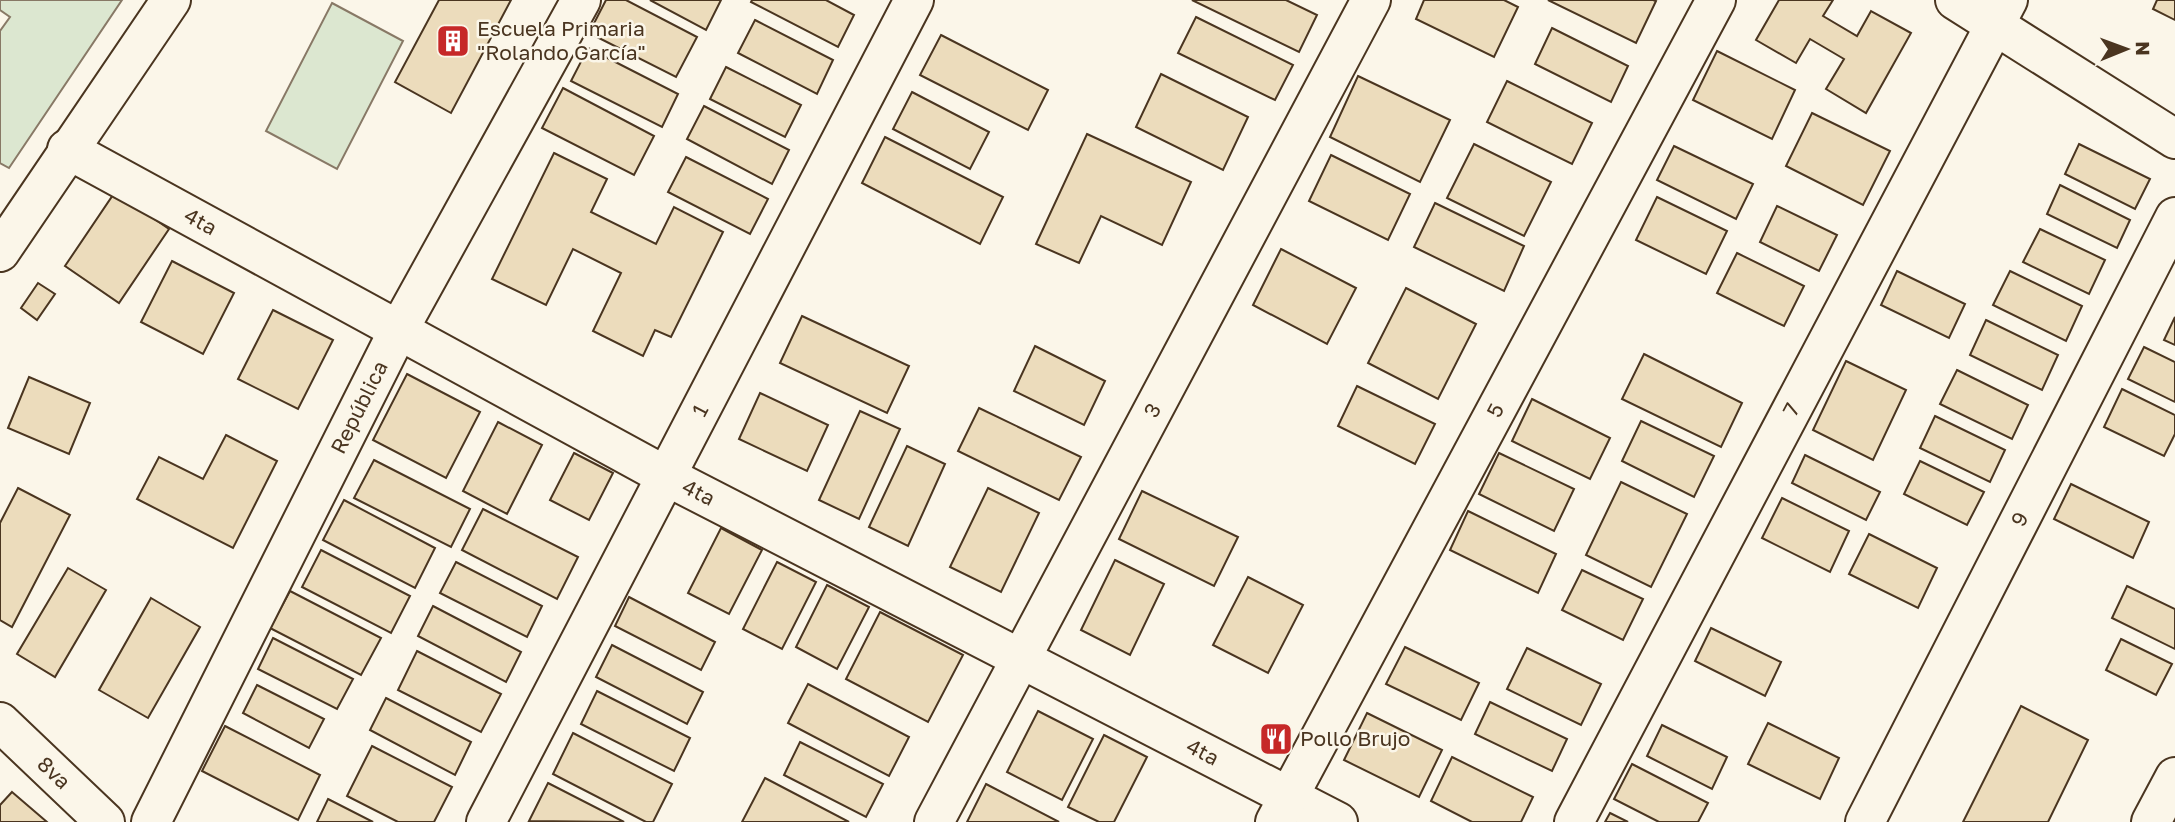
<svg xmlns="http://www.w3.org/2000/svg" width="2175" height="822" font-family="'Golos Text',sans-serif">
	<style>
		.green { fill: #dce7d0; stroke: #887966; stroke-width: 2 }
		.building { fill: #ecdcbc; stroke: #4a3520; stroke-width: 2 }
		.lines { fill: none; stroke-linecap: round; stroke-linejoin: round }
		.minor-casing { stroke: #4a3520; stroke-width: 42 }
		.major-casing { stroke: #4a3520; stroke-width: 42 }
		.minor { stroke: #fbf6e9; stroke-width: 38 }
		.major { stroke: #fbf6e9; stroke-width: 38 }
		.labels { text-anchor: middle; stroke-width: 5; stroke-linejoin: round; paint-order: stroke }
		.poi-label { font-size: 21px; fill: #4a3520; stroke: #fbf6e9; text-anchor: start }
		.street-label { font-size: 21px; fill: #4a3520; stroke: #fbf6e9 }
	</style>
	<rect width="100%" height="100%" fill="#fbf6e9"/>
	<g class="green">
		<polygon points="0,0 122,0 9,168 0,163 0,31 10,17 0,10"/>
		<polygon points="332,3 403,41 337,169 266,131"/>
	</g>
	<g class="building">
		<polygon points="439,0 511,0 451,113 395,82"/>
		<polygon points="606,0 626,0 697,37 676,77 589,33"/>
		<polygon points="650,0 721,0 706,30"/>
		<polygon points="752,0 826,0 854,15 838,47 751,2"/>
		<polygon points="1192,0 1286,0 1317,15 1299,52"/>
		<polygon points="1424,0 1504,0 1518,7 1494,57 1416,19"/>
		<polygon points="1548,0 1653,0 1656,1 1636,43"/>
		<polygon points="1779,0 1833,0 1823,16 1857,36 1871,11 1911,33 1866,113 1826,89 1844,59 1810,39 1796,63 1756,40"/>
		<polygon points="2157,0 2175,0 2175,20 2153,9"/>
		<polygon points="1196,17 1293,65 1275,100 1178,53"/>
		<polygon points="755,20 833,60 817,94 738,53"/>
		<polygon points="1552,28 1628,66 1611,102 1535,64"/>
		<polygon points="941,35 1048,90 1028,130 920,75"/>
		<polygon points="588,48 678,94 662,127 571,81"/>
		<polygon points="1717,51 1795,90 1772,139 1693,100"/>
		<polygon points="726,67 801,105 785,137 710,99"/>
		<polygon points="1161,74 1248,117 1223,170 1136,127"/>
		<polygon points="1358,76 1450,120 1420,182 1330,137"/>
		<polygon points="1507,81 1592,123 1572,164 1487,122"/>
		<polygon points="563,88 654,136 634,175 542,128"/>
		<polygon points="912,92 989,132 970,169 893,129"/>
		<polygon points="704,106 789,150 772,184 687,139"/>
		<polygon points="1812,113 1890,151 1863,205 1786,166"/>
		<polygon points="1087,134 1191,182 1162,245 1101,216 1079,263 1036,244"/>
		<polygon points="885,137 1003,197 980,244 862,183"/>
		<polygon points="1474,144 1551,182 1524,236 1447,198"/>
		<polygon points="2079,144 2150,179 2135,209 2065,174"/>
		<polygon points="1674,146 1753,184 1736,219 1657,180"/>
		<polygon points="554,153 607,179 591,212 656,244 674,207 723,232 671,337 655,330 643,356 593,331 621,273 573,249 546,305 492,279"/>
		<polygon points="1331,155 1410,194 1388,240 1309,201"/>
		<polygon points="686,157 768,199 750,234 668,192"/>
		<polygon points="2060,185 2130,220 2117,248 2047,214"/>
		<polygon points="115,192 169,229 119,303 65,266"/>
		<polygon points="1657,197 1727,231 1706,274 1636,240"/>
		<polygon points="1435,203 1524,246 1504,291 1414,247"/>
		<polygon points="1777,206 1837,235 1819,271 1760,242"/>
		<polygon points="2040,229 2105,260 2089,294 2023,262"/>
		<polygon points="1281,249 1356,288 1327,344 1253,305"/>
		<polygon points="1737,253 1804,286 1784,326 1717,293"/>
		<polygon points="172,261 234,293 203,354 141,322"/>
		<polygon points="1897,271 1965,304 1949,338 1881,305"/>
		<polygon points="2010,271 2082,306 2066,341 1993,305"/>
		<polygon points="38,283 55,294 37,320 21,308"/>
		<polygon points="1406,288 1476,324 1438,399 1368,363"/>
		<polygon points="273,310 333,340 298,409 238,379"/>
		<polygon points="802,316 909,366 887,413 780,363"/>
		<polygon points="2175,317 2175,345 2164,340"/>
		<polygon points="1986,320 2058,355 2042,390 1970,355"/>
		<polygon points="1035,346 1105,381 1084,425 1014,391"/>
		<polygon points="2144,347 2175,362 2175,402 2128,379"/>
		<polygon points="1644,354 1742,403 1721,447 1622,399"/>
		<polygon points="1846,361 1906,390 1873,460 1813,430"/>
		<polygon points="1957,370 2028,405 2012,439 1940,404"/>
		<polygon points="407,374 480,412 446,478 373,440"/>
		<polygon points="29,377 90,403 69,454 8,428"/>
		<polygon points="1357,386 1435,424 1415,464 1338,426"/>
		<polygon points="2122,389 2175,415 2175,434 2164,456 2104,427"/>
		<polygon points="760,393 828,425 807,471 739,439"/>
		<polygon points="1532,399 1610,438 1590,479 1512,441"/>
		<polygon points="979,408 1081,457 1059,500 958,451"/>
		<polygon points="860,411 900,429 859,519 819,500"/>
		<polygon points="1935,416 2005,450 1990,482 1920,448"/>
		<polygon points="1641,421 1714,456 1694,497 1622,461"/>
		<polygon points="498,422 542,445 507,514 463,491"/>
		<polygon points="226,435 277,461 233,548 137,499 159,457 203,479"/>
		<polygon points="907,446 945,464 908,546 869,527"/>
		<polygon points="574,453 613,473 589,520 550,500"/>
		<polygon points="1499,453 1574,489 1554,531 1479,494"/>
		<polygon points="1805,455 1880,492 1866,520 1792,483"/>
		<polygon points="374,460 470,509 451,547 354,498"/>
		<polygon points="1920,461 1984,492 1967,525 1904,494"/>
		<polygon points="1621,482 1687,514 1651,587 1586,555"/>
		<polygon points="2071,484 2149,522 2133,558 2054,519"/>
		<polygon points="18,488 70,515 12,627 0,620 0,523"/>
		<polygon points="988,488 1039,513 1001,592 950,567"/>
		<polygon points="1142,491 1238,537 1214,586 1119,539"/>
		<polygon points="1782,498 1849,531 1830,572 1762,538"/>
		<polygon points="344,500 435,548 415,588 323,540"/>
		<polygon points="483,509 578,557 557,599 462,550"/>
		<polygon points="1468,511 1556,554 1538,593 1450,550"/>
		<polygon points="721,528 762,550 729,614 688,593"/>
		<polygon points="1869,534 1937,568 1918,608 1849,574"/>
		<polygon points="321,550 410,596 391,633 302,587"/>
		<polygon points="1115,560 1164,584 1130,655 1081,630"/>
		<polygon points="456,562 542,606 527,637 440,593"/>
		<polygon points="777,562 816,582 782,649 743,629"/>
		<polygon points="68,568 106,590 55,677 17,654"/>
		<polygon points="1582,570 1643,599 1623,640 1562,610"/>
		<polygon points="1248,577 1303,605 1268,673 1213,645"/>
		<polygon points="827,585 869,607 837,669 796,647"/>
		<polygon points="2127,586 2175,609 2175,649 2112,618"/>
		<polygon points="290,591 381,638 361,675 270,628"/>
		<polygon points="629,597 715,642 701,670 615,626"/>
		<polygon points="151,598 200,627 148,718 99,690"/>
		<polygon points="433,606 521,652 506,682 418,636"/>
		<polygon points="880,612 963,655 928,722 846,679"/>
		<polygon points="1711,628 1781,662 1765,696 1695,661"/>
		<polygon points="273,638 353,679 337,709 258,669"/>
		<polygon points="2121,639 2172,664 2156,695 2106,670"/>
		<polygon points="612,645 703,692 687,724 596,677"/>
		<polygon points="1405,647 1479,683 1461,720 1386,684"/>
		<polygon points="1527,648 1601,684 1581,725 1507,689"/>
		<polygon points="417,651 501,694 481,732 398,690"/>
		<polygon points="808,684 909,737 889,776 788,723"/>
		<polygon points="257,685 324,719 309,748 243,713"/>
		<polygon points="597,691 690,738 674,771 581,724"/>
		<polygon points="386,698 471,742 455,775 370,730"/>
		<polygon points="1490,702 1567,739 1552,771 1475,734"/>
		<polygon points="2021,706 2088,740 2048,822 1963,822"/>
		<polygon points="1038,711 1093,739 1062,800 1007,772"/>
		<polygon points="1367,713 1442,750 1419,797 1344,760"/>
		<polygon points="1768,723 1839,758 1820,799 1748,764"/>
		<polygon points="1662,725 1727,757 1712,789 1647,756"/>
		<polygon points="225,726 320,775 298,820 202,771"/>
		<polygon points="573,733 672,784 653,822 646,822 553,774"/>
		<polygon points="1104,735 1147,757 1114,822 1099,822 1068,807"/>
		<polygon points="800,742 883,784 866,817 784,775"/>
		<polygon points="372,746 452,787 434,822 398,822 347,796"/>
		<polygon points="1452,757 1533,797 1521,822 1472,822 1431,801"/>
		<polygon points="1632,764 1708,803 1698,822 1659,822 1614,799"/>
		<polygon points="765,778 849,822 742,822"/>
		<polygon points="548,783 624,822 529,821"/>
		<polygon points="986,784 1059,822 967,822"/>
		<polygon points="12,792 47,822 0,822 0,805"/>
		<polygon points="328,799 373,822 317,822"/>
		<polygon points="1610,813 1628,822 1605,822"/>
	</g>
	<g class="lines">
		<defs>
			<g id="minor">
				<path id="s1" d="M67,149L664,475L1338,822"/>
				<path id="s2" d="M0,722L105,822"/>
				<path id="s3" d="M151,822L398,331L581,0"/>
				<path id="s4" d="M486,822L914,0"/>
				<path id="s5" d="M934,822L1371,0"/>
				<path id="s6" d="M1275,822L1716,0"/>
				<path id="s7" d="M1574,822L2008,0"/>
				<path id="s8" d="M1865,822L2175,217"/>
				<polyline points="2151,822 2175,777"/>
			</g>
			<g id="major">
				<polyline points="1955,0 2175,139"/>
				<polyline points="0,252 171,0"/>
			</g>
		</defs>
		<use href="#minor" class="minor-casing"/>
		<use href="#major" class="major-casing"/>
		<use href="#minor" class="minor"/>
		<use href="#major" class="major"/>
	</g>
	<defs>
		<symbol id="building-square" viewBox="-11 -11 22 22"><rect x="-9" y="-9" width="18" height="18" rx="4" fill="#c62828" stroke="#fbf6e9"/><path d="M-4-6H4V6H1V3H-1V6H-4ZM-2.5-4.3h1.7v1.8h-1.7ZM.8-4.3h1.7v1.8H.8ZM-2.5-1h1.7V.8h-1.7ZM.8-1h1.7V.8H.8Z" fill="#fff"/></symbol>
		<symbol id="restaurant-square" viewBox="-11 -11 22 22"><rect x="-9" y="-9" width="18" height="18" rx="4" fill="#c62828" stroke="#fbf6e9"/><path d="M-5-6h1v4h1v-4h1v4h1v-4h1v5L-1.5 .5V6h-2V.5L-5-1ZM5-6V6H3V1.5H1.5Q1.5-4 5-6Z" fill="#fff"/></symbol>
	</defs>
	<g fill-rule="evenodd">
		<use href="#building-square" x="434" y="22" width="38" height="38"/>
		<use href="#restaurant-square" x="1257" y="720" width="38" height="38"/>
	</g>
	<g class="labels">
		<g class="poi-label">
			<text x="477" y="36">Escuela Primaria<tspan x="477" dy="24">"Rolando García"</tspan></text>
			<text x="1300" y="746">Pollo Brujo</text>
		</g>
		<g class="street-label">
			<text dy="7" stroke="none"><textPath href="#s1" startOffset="152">4ta</textPath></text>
			<text dy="7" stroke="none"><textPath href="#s3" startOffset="464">República</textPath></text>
			<text dy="7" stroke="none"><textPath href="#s4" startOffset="464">1</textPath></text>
			<text dy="7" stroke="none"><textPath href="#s5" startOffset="466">3</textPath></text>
			<text dy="7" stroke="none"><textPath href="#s6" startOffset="467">5</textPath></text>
			<text dy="7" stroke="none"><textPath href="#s7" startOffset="466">7</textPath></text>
			<text dy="7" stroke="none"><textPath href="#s1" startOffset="719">4ta</textPath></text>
			<text dy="7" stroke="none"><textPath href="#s8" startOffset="340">9</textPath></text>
			<text dy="7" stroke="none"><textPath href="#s1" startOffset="1286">4ta</textPath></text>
			<text dy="7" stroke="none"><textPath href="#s2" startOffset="74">8va</textPath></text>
		</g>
	</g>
	<g transform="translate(2126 49) rotate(89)" stroke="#fbf6e9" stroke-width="5" paint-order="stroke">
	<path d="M0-5L12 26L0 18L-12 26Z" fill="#4a3520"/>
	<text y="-10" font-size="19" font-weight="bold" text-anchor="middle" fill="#4a3520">N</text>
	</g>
</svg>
